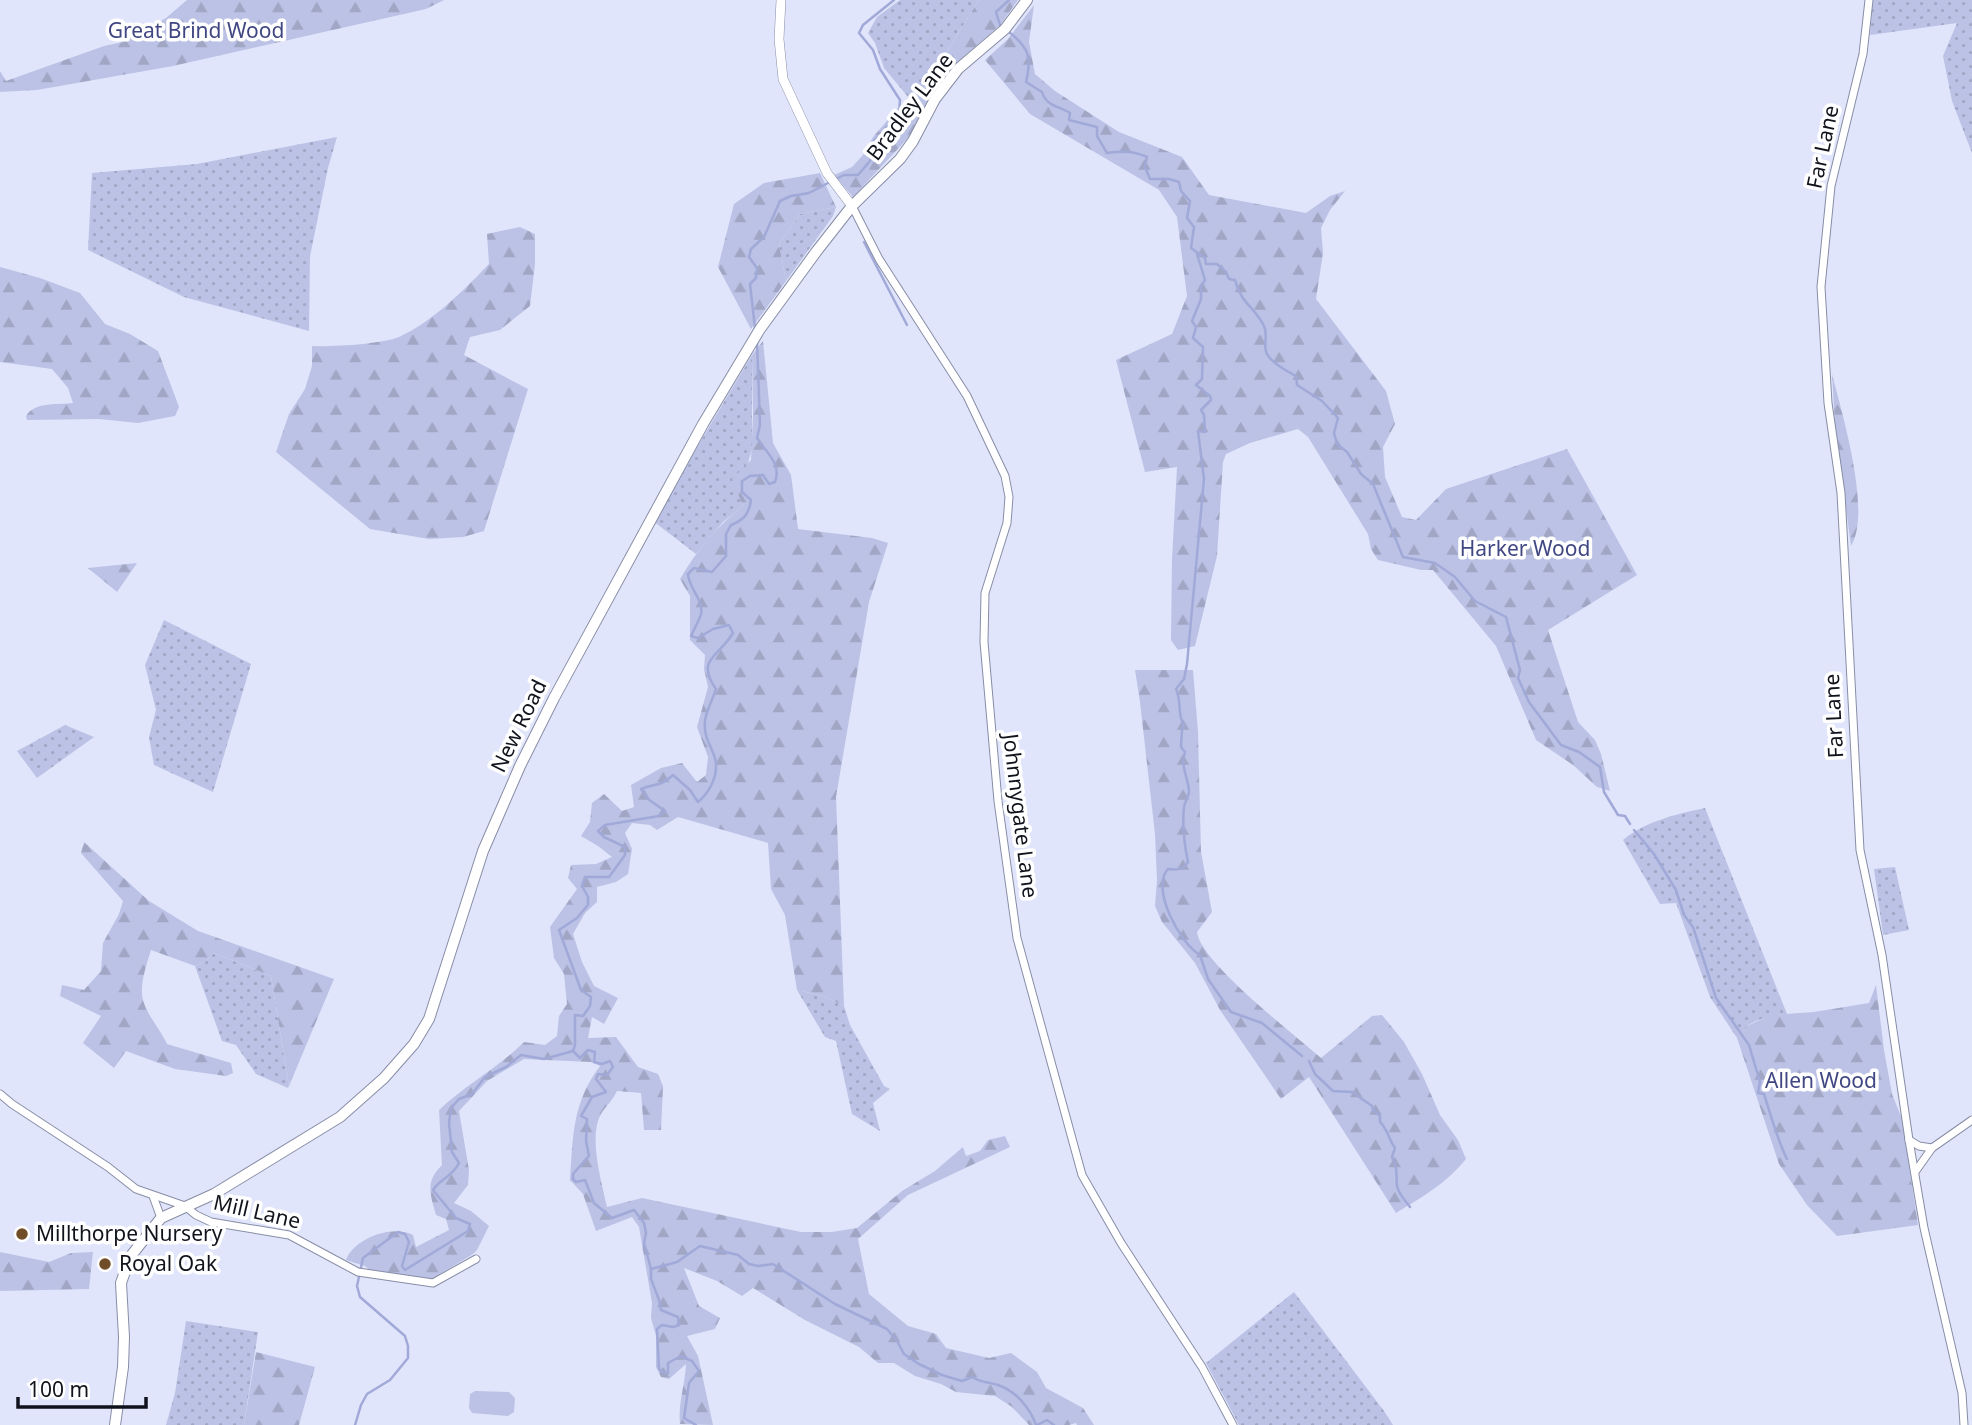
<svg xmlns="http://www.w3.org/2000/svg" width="1972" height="1425" font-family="'Noto Sans',sans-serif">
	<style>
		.grass { fill: url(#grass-dots) }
		.forest { fill: url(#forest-firs) }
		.pitch { fill: #bbc2e5 }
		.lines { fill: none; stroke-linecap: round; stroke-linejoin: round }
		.stream { stroke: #a1a9d8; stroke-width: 2.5 }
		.minor-casing { stroke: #888da6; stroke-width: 9 }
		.tertiary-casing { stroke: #888da6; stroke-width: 10 }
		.secondary-casing { stroke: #888da6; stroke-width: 12 }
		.minor { stroke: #fff; stroke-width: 7 }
		.tertiary { stroke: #fff; stroke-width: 9 }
		.secondary { stroke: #fff; stroke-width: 10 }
		.poi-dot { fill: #714d27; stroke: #fff; stroke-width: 2.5 }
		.labels { text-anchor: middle; stroke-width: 7; stroke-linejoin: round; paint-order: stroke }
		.park-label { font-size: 21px; fill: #404782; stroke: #fff }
		.street-label { font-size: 21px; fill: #11131c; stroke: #fff }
		.poi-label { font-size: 21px; fill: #11131c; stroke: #fff; text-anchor: start }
	</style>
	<defs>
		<pattern id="grass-dots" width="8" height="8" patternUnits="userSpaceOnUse" patternTransform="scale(1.75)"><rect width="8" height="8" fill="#bbc2e5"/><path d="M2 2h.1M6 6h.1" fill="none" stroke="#a0a6c4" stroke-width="1.8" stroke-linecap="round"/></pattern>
		<pattern id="forest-firs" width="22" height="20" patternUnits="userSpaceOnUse" patternTransform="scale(1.75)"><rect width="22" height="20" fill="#bbc2e5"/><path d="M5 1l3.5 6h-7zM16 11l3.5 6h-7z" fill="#a0a6c4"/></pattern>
	</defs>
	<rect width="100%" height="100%" fill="#e0e5fb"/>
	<g class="grass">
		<polygon points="900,0 979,0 914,104 884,68 875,43 868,33 877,17"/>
		<polygon points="1873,0 1972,0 1972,153 1952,101 1943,56 1957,23 1870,35"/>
		<polygon points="337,137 328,168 310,256 309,331 184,297 88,250 92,173 197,164"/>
		<polygon points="836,207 833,216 786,281 779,244 800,214"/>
		<polygon points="752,355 752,449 739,494 743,506 723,522 696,554 653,521"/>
		<polygon points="164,620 251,664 213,792 154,765 149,737 156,710 145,665"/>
		<polygon points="65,725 94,737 37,778 17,751"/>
		<path d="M1705,808L1787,1014C1769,1015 1745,1021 1737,1038L1710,997L1676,903L1660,904L1623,840C1646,821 1677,814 1705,808Z"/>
		<polygon points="1895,867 1909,930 1883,935 1874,869"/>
		<polygon points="214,953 271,976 289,1086 288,1088 256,1074 236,1045 222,1041 195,966 206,961"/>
		<polygon points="797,990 823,996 844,1006 850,1025 884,1086 890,1089 873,1103 880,1131 852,1114 836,1041 825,1037"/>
		<polygon points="1294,1292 1384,1411 1393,1425 1239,1425 1206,1363"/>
		<polygon points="186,1321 258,1332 244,1425 166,1425 175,1393"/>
	</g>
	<g class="forest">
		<polygon points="187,0 444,0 426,9 173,66 37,90 0,92 0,71 6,81 104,46 123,42 166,18"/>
		<polygon points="979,0 1018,0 1000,25 947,71 908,138 853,197 834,175 852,167 863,155 873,137 898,108 914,104"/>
		<polygon points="1034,5 1029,42 1035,74 1055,91 1119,132 1182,157 1209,195 1306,213 1330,196 1345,191 1330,210 1321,228 1323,253 1316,299 1386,391 1395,424 1383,447 1385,477 1402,517 1416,520 1446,489 1567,449 1637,575 1548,630 1578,722 1595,740 1601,754 1610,791 1597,787 1573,765 1536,740 1496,646 1433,570 1421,570 1378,560 1371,549 1368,534 1308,437 1298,429 1250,443 1226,454 1223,462 1217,556 1195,646 1178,650 1171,640 1172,559 1177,467 1145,472 1116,360 1172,334 1187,296 1177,217 1159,190 1030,114 985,60 1008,39"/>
		<polygon points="820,173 836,207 800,214 779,244 786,281 751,329 718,267 734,204 764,183"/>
		<path d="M520,227L535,234V264L530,306L500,330L470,337L464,355L528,389L484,531L463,537L429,539L370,529L276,452L289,414L305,389L312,366V346C331,347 383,344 399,337C433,321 463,291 489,264L487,234Z"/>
		<path d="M0,267L40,278L80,293L105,324L130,334L158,351L179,407L175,416L138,423L99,419L27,420L26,416C35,401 59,405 73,403L68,388L52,369L0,362Z"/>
		<path d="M763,341L773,443L791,475L798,529L872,538L888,543L869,602L836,797L844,1006L823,996L797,990L785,915L771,889L768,843L678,817L657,830L650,825L632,823L625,833L632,849L628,874L616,882L597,887V902L585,913L573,934L582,962L594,986L618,998L604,1024L592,1017L588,1038L616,1037L638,1067L658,1074L663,1086L661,1130H644L641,1093L617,1091C613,1100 606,1106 601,1114C588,1137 602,1183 607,1207L642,1198L801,1232H832L857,1228L902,1191L935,1171L963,1147L966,1156L980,1151L988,1140L1005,1136L1010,1147L908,1195L858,1239L869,1294L908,1326L936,1334L946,1348L989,1358L1011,1353L1037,1372L1046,1388L1083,1408L1094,1425H1077L1076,1423L1069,1425H1029L1012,1407L995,1396L956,1392L941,1384L915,1376L894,1363H878L859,1347L805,1320L753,1288L742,1296L717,1281L684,1268L699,1306L720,1318L715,1329L687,1336L698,1356L713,1425L680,1424C678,1402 685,1386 686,1364L669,1379L661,1377L656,1367V1336L651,1318L652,1303L639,1227L632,1217L596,1231L583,1194L570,1180C573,1137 572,1103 600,1066L591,1062L524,1059L487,1081L459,1111L469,1170L468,1185L454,1203L471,1211L489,1226L477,1250L473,1254L432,1279L373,1273L365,1266L346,1260C354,1238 393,1224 413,1235L416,1247L449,1230L446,1219L436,1215C430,1193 425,1182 442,1165L439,1110C465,1085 498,1068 524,1042L545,1045L557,1036L559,1016L567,1004L564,974L554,958L550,927L577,889L568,878L571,865L596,864L612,857L598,846L581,836L590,822L592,803L604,794L622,811L634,807L631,785L661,768L682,763L697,782L706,775L708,757L697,727L708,687L704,669L705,655L690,640V596L680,579C697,550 717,526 743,506L732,479L751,460L753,415L752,355Z"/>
		<path d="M1832,374C1842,413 1872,513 1851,546L1835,425Z"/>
		<polygon points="137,563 117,592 88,568"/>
		<path d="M1135,670H1193L1198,732L1201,852L1212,912L1197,932C1200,962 1295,1035 1321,1058L1372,1016L1382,1015L1404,1042L1422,1074L1440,1115L1458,1140L1466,1159C1447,1183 1422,1197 1396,1213L1309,1077L1281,1099L1220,1010L1195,963L1162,922L1155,906L1157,880L1155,834L1140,702Z"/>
		<path d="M84,842L149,901L198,931L334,979L289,1086L271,976L214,953L206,961L195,966L151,950C147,963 141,980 142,994C143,1011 160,1028 167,1044L231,1063L233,1073L226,1076L175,1069L126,1051L114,1068L83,1043L101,1016L60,996L62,985L84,990L101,971L103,943L119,914L123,901L81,853Z"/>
		<polygon points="1876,985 1884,1050 1892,1094 1902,1119 1918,1225 1837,1236 1807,1205 1779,1164 1737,1038 1741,1029 1770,1015 1814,1012 1869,1003"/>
		<polygon points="0,1252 49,1262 71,1253 93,1252 89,1289 0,1291"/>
		<polygon points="256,1352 315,1367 299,1425 244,1425"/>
	</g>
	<polygon class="pitch" points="475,1391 509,1392 515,1398 514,1412 508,1416 472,1413 469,1408 470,1394"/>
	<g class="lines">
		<g class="stream">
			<polyline points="1004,27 1000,25 996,12 1009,0"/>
			<path d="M1009,32C1029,48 1032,57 1026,82L1042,92C1046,106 1059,106 1070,113L1069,120L1097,127V136L1107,153C1122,151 1134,151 1147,157L1145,167L1150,179H1169L1179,182L1181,191L1190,201L1187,218L1194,227L1191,248L1205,258L1206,264H1217L1226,272L1229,279L1235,280C1241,304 1255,307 1264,326C1269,336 1261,348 1269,357C1276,366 1287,371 1296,376L1297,385L1322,401L1338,418L1334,433L1337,444L1347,452L1361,474L1373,484L1403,557L1435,563L1455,577L1475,601L1506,617L1520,670L1518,678L1529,702L1561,745L1579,752L1600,767L1604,792L1618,815L1625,816L1630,824"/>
			<polyline points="836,179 844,175 858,175 870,161 874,141 899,113 900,100 880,69 873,50 859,33 863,25 894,0"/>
			<polyline points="864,242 907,325"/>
			<path d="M1197,254L1205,280L1201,286V299L1192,321L1196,327L1193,338L1203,347L1202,379L1196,385L1210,396L1211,400L1201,410L1204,415L1205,432L1198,431L1204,479L1187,664L1184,679L1176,689C1182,702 1177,716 1184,725L1182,730L1181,747L1185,752C1180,766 1188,777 1189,791C1189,797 1185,801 1184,807C1182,825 1184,843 1188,862C1183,870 1177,870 1168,869C1150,888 1180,944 1200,955L1208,979L1231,1012L1262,1023L1302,1056"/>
			<polyline points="755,328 750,284 756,278 757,268 749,257 751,249 764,237 780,201 791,196 809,193 830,182"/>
			<path d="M1634,830L1654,854L1676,890L1684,915L1693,927L1716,998L1749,1045L1760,1082L1758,1093L1764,1094C1771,1116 1777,1139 1787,1159"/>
			<path d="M573,1051L575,1045V1015L583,1016L590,1006L591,997L581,990L559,930L577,918L588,905V897L582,886L585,877H609L625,855V847L604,837L598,831L605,825L659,816L665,811L648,799L641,789C656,783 660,787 673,775L690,790L698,802C709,793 717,778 716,763C714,748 703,740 705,721C706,711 713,699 716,689C695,659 719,657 733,633L729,625L713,629L698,638L691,636C694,629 699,621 701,614C704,600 689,589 688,574L694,568L712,572L726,556V534L731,525C744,520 749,514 751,500L742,492V481L750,476L763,475L769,484L775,482C782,464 766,452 757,438L760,425L757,341"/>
			<polyline points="573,1051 580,1058 588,1050 595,1052 594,1062 602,1064 610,1061 613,1067 607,1075 598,1074 596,1079 606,1092 592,1097 581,1116 587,1119 586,1141 589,1156 573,1174 573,1179 576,1182 585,1180 594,1203 612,1218 634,1210 644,1223 646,1233 644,1243 651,1269 651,1279 659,1300 661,1310 678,1317 679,1325 673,1327 662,1325 657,1329 659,1369 664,1373 668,1373 668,1363 681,1356 692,1361 699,1371 689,1383 684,1418 696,1425"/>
			<path d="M1309,1061L1315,1074L1333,1091L1352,1092L1372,1106L1373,1110L1380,1116V1122C1387,1128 1389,1140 1395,1148L1392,1157C1398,1167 1396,1176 1397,1186C1399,1195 1405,1200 1410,1207"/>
			<path d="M651,1269L677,1262L700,1246L738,1255L749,1264L758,1266L773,1264L835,1304L887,1329L897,1341L904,1354L919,1364L942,1375L962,1381L972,1377C981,1383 989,1382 998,1385C1016,1391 1030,1408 1036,1425"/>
			<path d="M355,1425L361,1405L367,1394L390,1380L408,1358V1346L405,1336L360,1297L357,1286L363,1258L398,1232L405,1234L409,1242L402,1266L405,1270L468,1231L470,1224L456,1218L433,1190C440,1179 452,1177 459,1163L452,1152L449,1123L451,1108L459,1099L472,1094L485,1077L506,1067L521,1055L544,1059L573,1051"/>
			<polyline points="1037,1425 1047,1420 1054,1425"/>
		</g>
		<defs>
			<g id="minor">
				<polyline points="1869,0 1863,54 1831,186 1821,287 1828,403 1841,493 1860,850 1882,955 1909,1140 1924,1228 1962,1393 1964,1425"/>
				<polyline points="852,206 879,259 967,396 1005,476 1009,497 1007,523 985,593 984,642 998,801 1017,938 1082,1175 1121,1243 1202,1367 1233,1425"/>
				<polyline points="0,1094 12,1104 108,1167 136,1189 185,1206 196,1215 211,1222 289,1235 358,1272 433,1283 476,1259"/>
				<polyline points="1909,1140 1919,1146 1932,1148 1972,1120"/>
				<polyline points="1915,1172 1932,1148"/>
				<polyline points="153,1196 161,1218"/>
			</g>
			<polyline id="tertiary" points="781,0 779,39 783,79 827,173 852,206"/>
			<polyline id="secondary" points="115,1425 123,1367 124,1337 121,1283 130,1257 161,1218 214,1194 340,1117 384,1078 414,1044 429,1019 483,851 520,766 554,698 703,424 760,329 816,252 852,206 900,159 913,141 935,99 958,69 1005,29 1027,0"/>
		</defs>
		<use href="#minor" class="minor-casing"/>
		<use href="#tertiary" class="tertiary-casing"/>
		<use href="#secondary" class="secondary-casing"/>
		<use href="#minor" class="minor"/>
		<use href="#tertiary" class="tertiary"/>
		<use href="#secondary" class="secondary"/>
	</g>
	<g class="poi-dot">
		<circle cx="22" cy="1234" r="7"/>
		<circle cx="105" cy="1264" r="7"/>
	</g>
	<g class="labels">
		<g class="park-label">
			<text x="196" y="38">Great Brind Wood</text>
			<text x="1525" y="556">Harker Wood</text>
			<text x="1821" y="1088">Allen Wood</text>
		</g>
		<g class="street-label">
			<text transform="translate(910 107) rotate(-53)" y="7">Bradley Lane</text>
			<text transform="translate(1823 147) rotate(-78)" y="7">Far Lane</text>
			<text transform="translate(1834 716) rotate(-93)" y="7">Far Lane</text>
			<text transform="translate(519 726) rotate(-64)" y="7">New Road</text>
			<text transform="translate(1020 816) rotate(83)" y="7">Johnnygate Lane</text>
			<text transform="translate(257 1212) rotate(13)" y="7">Mill Lane</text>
		</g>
		<g class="poi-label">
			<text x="36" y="1241">Millthorpe Nursery</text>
			<text x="119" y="1271">Royal Oak</text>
		</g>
	</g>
	<path d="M18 1397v10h128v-10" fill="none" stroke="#11131c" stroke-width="3.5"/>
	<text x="28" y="1397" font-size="21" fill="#11131c" stroke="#ffffff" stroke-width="5" paint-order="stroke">100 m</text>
</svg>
